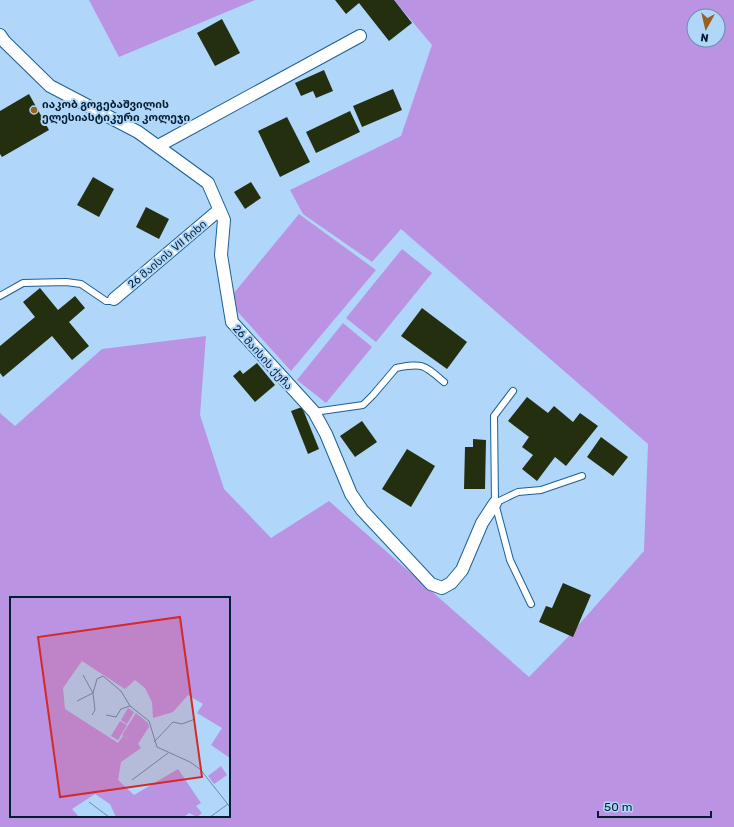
<svg xmlns="http://www.w3.org/2000/svg" width="734" height="827" font-family="Rubik,'Noto Sans Georgian',sans-serif">
	<style>
		.green { fill: #bb93e3; fill-rule: evenodd }
		.building { fill: #242f10 }
		.lines { fill: none; stroke-linecap: round; stroke-linejoin: round }
		.service-casing { stroke: #1d6094; stroke-width: 8 }
		.minor-casing { stroke: #1d6094; stroke-width: 14 }
		.service { stroke: #fff; stroke-width: 6 }
		.minor { stroke: #fff; stroke-width: 12 }
		.poi-dot { fill: #98601b; stroke: #b0d6f9; stroke-width: 1.5 }
		.labels { text-anchor: middle; stroke-width: 4; stroke-linejoin: round; paint-order: stroke }
		.poi-label { font-size: 11px; font-weight: bold; fill: #031e33; stroke: #b0d6f9; text-anchor: start }
		.street-label { font-size: 11px; fill: #031e33; stroke: #b0d6f9 }
		.inset-road { fill: none; stroke: #6b8caa; stroke-width: 1 }
		.view { fill: #d62828; fill-opacity: 0.15; stroke: #d62828; stroke-width: 2 }
		.inset-edge { fill: none; stroke: #031e33; stroke-width: 2 }
	</style>
	<rect width="100%" height="100%" fill="#b0d6f9"/>
	<g class="green">
		<polygon points="89,0 255,0 119,57"/>
		<path d="M394,0H734V827H0V413L15,426L102,349L206,336L200,415L224,489L271,538L329,501L529,677L567,638L644,551L648,444L401,229L372,262L303,214L290,190L401,136L432,45ZM694,16H718V40H694ZM11,598H229V816H11Z"/>
		<polygon points="299,214 376,270 291,371 237,311 234,293"/>
		<polygon points="402,249 432,273 376,342 346,318"/>
		<polygon points="343,323 372,347 326,403 297,380"/>
	</g>
	<g class="building">
		<polygon points="335,0 394,0 412,23 389,41 359,3 346,14"/>
		<polygon points="222,19 240,53 215,66 197,33"/>
		<polygon points="324,70 333,91 316,98 313,91 301,96 295,83"/>
		<polygon points="393,89 402,110 362,127 353,106"/>
		<polygon points="29,94 49,130 2,157 0,154 0,111"/>
		<polygon points="350,111 360,132 316,153 306,132"/>
		<polygon points="287,117 310,162 280,177 258,131"/>
		<polygon points="93,177 114,189 99,217 77,205"/>
		<polygon points="251,182 261,198 245,209 234,192"/>
		<polygon points="146,207 169,219 159,239 136,227"/>
		<polygon points="40,288 58,310 75,296 85,308 69,322 89,346 72,360 52,336 3,377 0,373 0,346 35,317 23,302"/>
		<polygon points="422,308 467,342 447,369 401,336"/>
		<polygon points="257,363 275,385 255,402 233,376 240,370 243,374"/>
		<polygon points="527,397 548,413 554,406 573,422 580,413 598,426 566,466 555,457 537,481 522,469 533,455 522,447 529,437 508,421"/>
		<polygon points="302,407 319,449 308,454 291,411"/>
		<polygon points="362,421 377,442 355,457 340,436"/>
		<polygon points="601,437 628,457 613,476 587,457"/>
		<polygon points="473,439 486,440 485,489 464,489 465,447 473,447"/>
		<polygon points="407,449 435,466 411,507 382,489"/>
		<polygon points="563,583 591,595 573,637 539,622 546,606 552,608"/>
	</g>
	<g class="lines">
		<defs>
			<g id="service">
				<polyline points="0,296 23,283 66,282 81,284 106,301 111,301 114,299"/>
				<polyline points="513,391 494,416 495,503 510,560 531,604"/>
				<path d="M314,412L363,405L373,395L396,368C423,363 423,364 444,382"/>
				<polyline points="495,503 518,492 541,490 582,476"/>
			</g>
			<g id="minor">
				<polyline points="0,35 4,41 50,86 138,132 208,183 224,220 221,255 232,322 314,412 326,434 351,494 362,510 431,584 442,588 451,583 462,570 482,523 495,503"/>
				<polyline points="158,146 360,36"/>
				<polyline points="114,299 219,210"/>
			</g>
		</defs>
		<use href="#service" class="service-casing"/>
		<use href="#minor" class="minor-casing"/>
		<use href="#service" class="service"/>
		<use href="#minor" class="minor"/>
	</g>
	<circle class="poi-dot" cx="34" cy="110" r="4"/>
	<g class="labels">
		<g class="poi-label">
			<text x="42" y="108">იაკობ გოგებაშვილის<tspan x="42" dy="13">ელესიასტიკური კოლეჯი</tspan></text>
		</g>
		<g class="street-label">
			<text transform="translate(167 254) rotate(-40)" y="4">26 მაისის VII ჩიხი</text>
			<text transform="translate(263 357) rotate(48)" y="4">26 მაისის ქუჩა</text>
		</g>
	</g>
	<g transform="translate(10 597)">
		<rect width="220" height="220" fill="#b0d6f9"/>
		<path d="M0,0H220V161L201,148L212,131L187,116L193,107L178,98L163,115L143,121L142,105L135,91L125,83L115,92L72,64L53,91L55,112L108,146L113,139L124,145L112,138L126,116L138,126L139,130L128,147L131,151L111,165L108,183L124,198L168,172L191,206L186,209L192,216L187,220L179,216L174,220H106L100,207L85,197L62,212L69,220H0ZM118,111L124,115L117,127L111,123ZM110,124L117,128L108,143L101,139ZM211,169L217,178L204,187L198,179Z" fill="#bb93e3"/>
		<path class="inset-road" d="M73,78L83,96L85,113L82,118M67,104L83,96L87,82L93,79L111,94L120,109L139,124L147,150L180,165L190,172L220,210M96,118L106,120L111,112L120,109M144,145L163,125L172,127L185,122M122,183L158,156M79,205L99,220M200,220L218,207"/>
		<path class="view" d="M170,20L192,180L50,200L28,40Z"/>
		<rect width="220" height="220" class="inset-edge"/>
	</g>
	<g transform="translate(706 28) rotate(188)"><circle r="19" fill="#b0d6f9" stroke="#6b8caa"/>
	<path d="M0-3L7 15L0 10L-7 15Z" fill="#98601b"/>
	<text y="-6" font-size="11" font-weight="bold" text-anchor="middle" fill="#031e33">N</text>
	</g>
	<path d="M598 811v6h113v-6" fill="none" stroke="#031e33" stroke-width="2"/>
	<text x="604" y="811" font-size="12" fill="#031e33" stroke="#b0d6f9" stroke-width="3" paint-order="stroke">50 m</text>
</svg>
